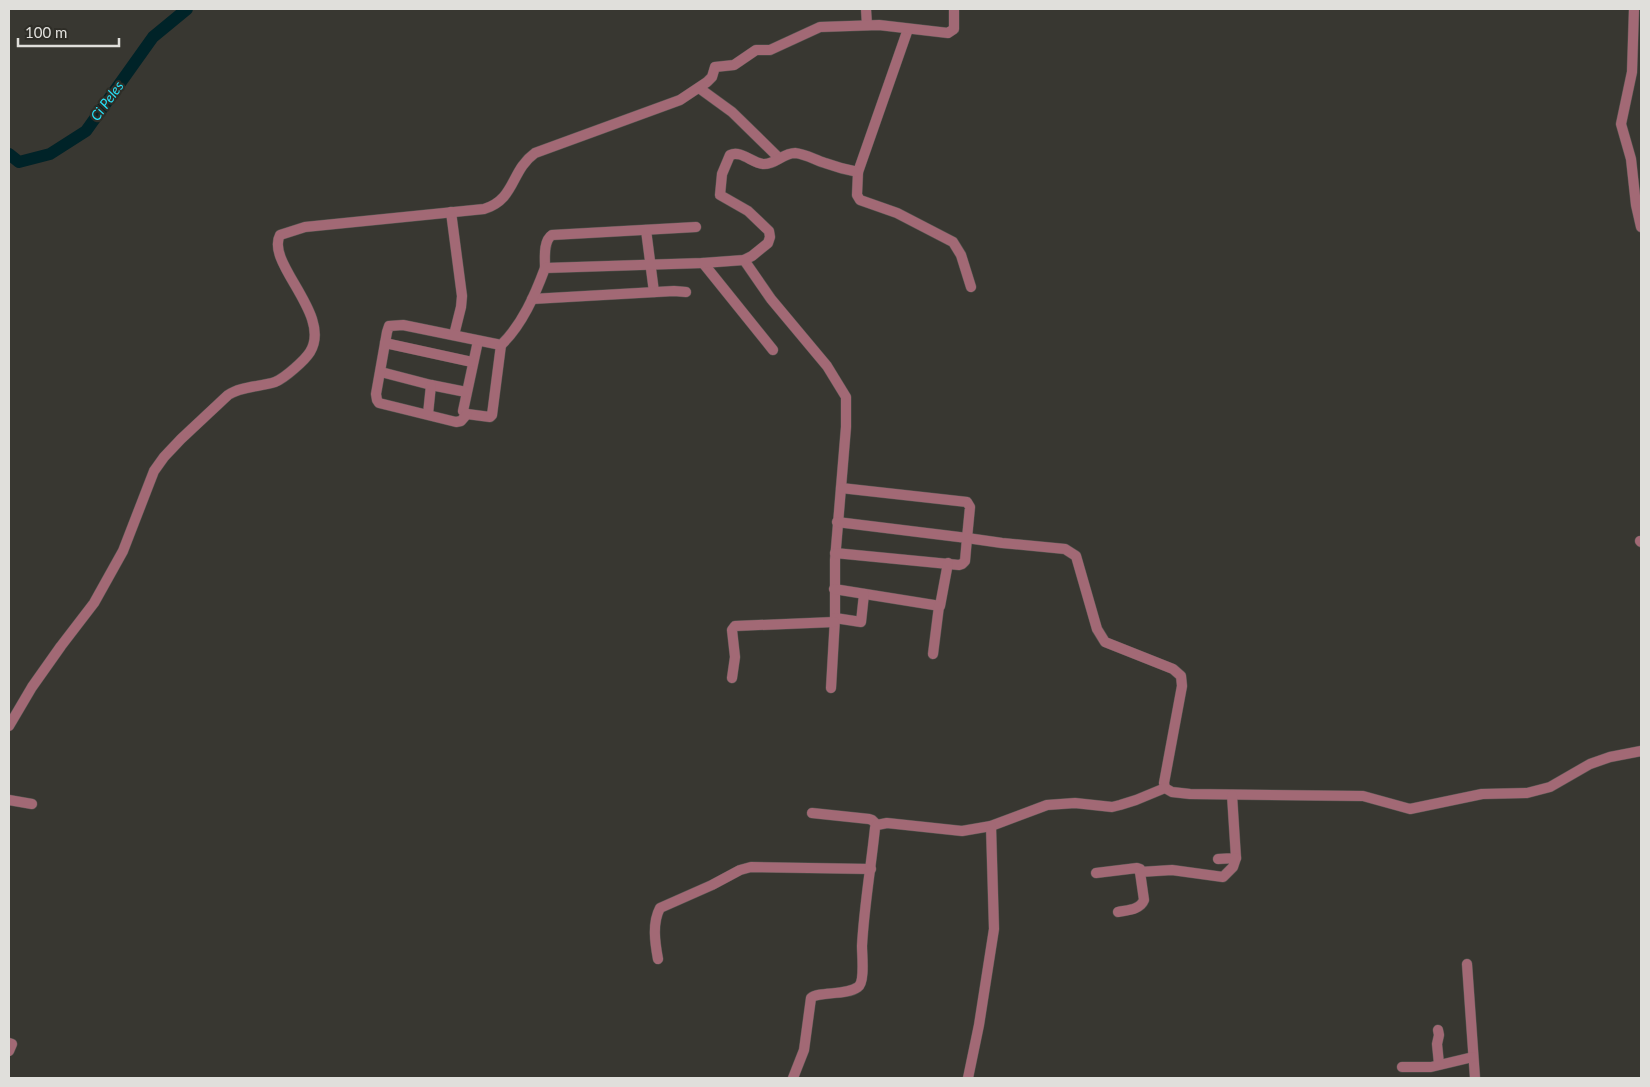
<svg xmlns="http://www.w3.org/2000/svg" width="1650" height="1087" font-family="Lato,sans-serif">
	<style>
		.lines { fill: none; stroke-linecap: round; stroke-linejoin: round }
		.river { stroke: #002328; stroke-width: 12 }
		.minor-casing { stroke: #565550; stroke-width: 11 }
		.minor { stroke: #a26975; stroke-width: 10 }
		.labels { text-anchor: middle; stroke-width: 4.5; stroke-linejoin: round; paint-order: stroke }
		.water-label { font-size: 14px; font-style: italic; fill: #28e1f8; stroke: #2e2d27 }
	</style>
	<rect width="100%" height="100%" fill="#383731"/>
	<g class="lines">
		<polyline class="river" points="9,154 19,162 50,154 86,131 153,37 187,9"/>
		<defs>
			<g id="minor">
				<polyline points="866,9 867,25"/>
				<polyline points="1634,9 1632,72 1621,124 1631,159 1636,205 1641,227"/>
				<polyline points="699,88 732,112 779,158"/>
				<polyline points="858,172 857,195 860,200 897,213 953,242 961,255 971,287"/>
				<polyline points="451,212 462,296 461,307 454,335"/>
				<polyline points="646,230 654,292"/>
				<polyline points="744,260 771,299 827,366 846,397 846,427 835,560 835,618 831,688"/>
				<polyline points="703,263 773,350"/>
				<path d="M545,268C545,258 543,241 552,235L696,227"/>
				<polyline points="532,299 674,291 686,292"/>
				<polyline points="478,341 463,411 467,414 490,417 492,415 501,345"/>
				<polyline points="385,343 472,362"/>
				<polyline points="381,372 431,385 466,392"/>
				<polyline points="428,414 431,385"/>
				<path d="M467,414L461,421L456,422L379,403L377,400L376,394L387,332L389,326L403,325L501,345C522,325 535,295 545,268L703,263L744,260L752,256L768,243L770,237L769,231L748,211L720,195L722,174L730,155C741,150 752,163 763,164C775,165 783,153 795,153C806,154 815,160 825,163C836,167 847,170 858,172L908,29"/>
				<polyline points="841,488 967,502 970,507 967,538 1002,543 1065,549 1076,556 1097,629 1105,642 1173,669 1181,676 1182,686 1164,783 1165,788 1172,792 1190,794 1363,796 1410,809 1482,794 1527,793 1550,787 1590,764 1610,757 1641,751"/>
				<polyline points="1640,541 1641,542"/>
				<polyline points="835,553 959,565 962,564 965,561 967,538 837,522"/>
				<polyline points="834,589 940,606 948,563"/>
				<polyline points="835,618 861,622 864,594"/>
				<polyline points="933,654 939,606"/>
				<polyline points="732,678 735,657 732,630 735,626 834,622"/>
				<path d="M9,726L32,687L61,646L94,603L123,551L154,471L164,457L181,439L228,395C241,386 260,387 275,382C285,378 305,360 310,352C333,315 265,263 280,235L305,227L484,209C516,199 510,171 535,153L680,100L707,82L712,77L715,67L734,65L756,50H770L820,27L879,25L948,33L954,29V9"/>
				<polyline points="9,800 32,804"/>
				<polyline points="812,813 869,819 872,820 877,825"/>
				<polyline points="1218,859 1236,858 1232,795"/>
				<polyline points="1096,873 1137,868 1140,869 1140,872"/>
				<path d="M1118,912C1127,910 1140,910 1144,900L1140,872L1172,870L1223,877L1233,867L1236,858"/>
				<path d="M658,959C655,943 652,923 660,908L712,885L740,870L751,867L871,869"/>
				<polyline points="1467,964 1475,1078"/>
				<polyline points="1438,1030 1439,1035 1437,1044 1439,1064"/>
				<polyline points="9,1043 12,1044 9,1051"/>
				<polyline points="1402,1067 1431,1067 1473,1057"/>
				<path d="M793,1078L804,1050L811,998C819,991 846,996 858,987C865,982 862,955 862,946C864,907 871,867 875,828L877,825L887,823L962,831L991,826L1047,805L1075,803L1112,807L1120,805L1136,800L1165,788"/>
				<polyline points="968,1078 979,1025 994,929 991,826"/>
			</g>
		</defs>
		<use href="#minor" class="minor-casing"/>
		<use href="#minor" class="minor"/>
	</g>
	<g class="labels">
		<g class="water-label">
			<text transform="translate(107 101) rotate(-54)" y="5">Ci Peles</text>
		</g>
	</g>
	<rect width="1650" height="1087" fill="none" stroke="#e0dfdb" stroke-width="20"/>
	<path d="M18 38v8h101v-8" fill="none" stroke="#e0dfdb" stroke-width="2.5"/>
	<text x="25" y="38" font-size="15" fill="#e0dfdb" stroke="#2e2d27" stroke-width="4" paint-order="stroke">100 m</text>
</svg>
